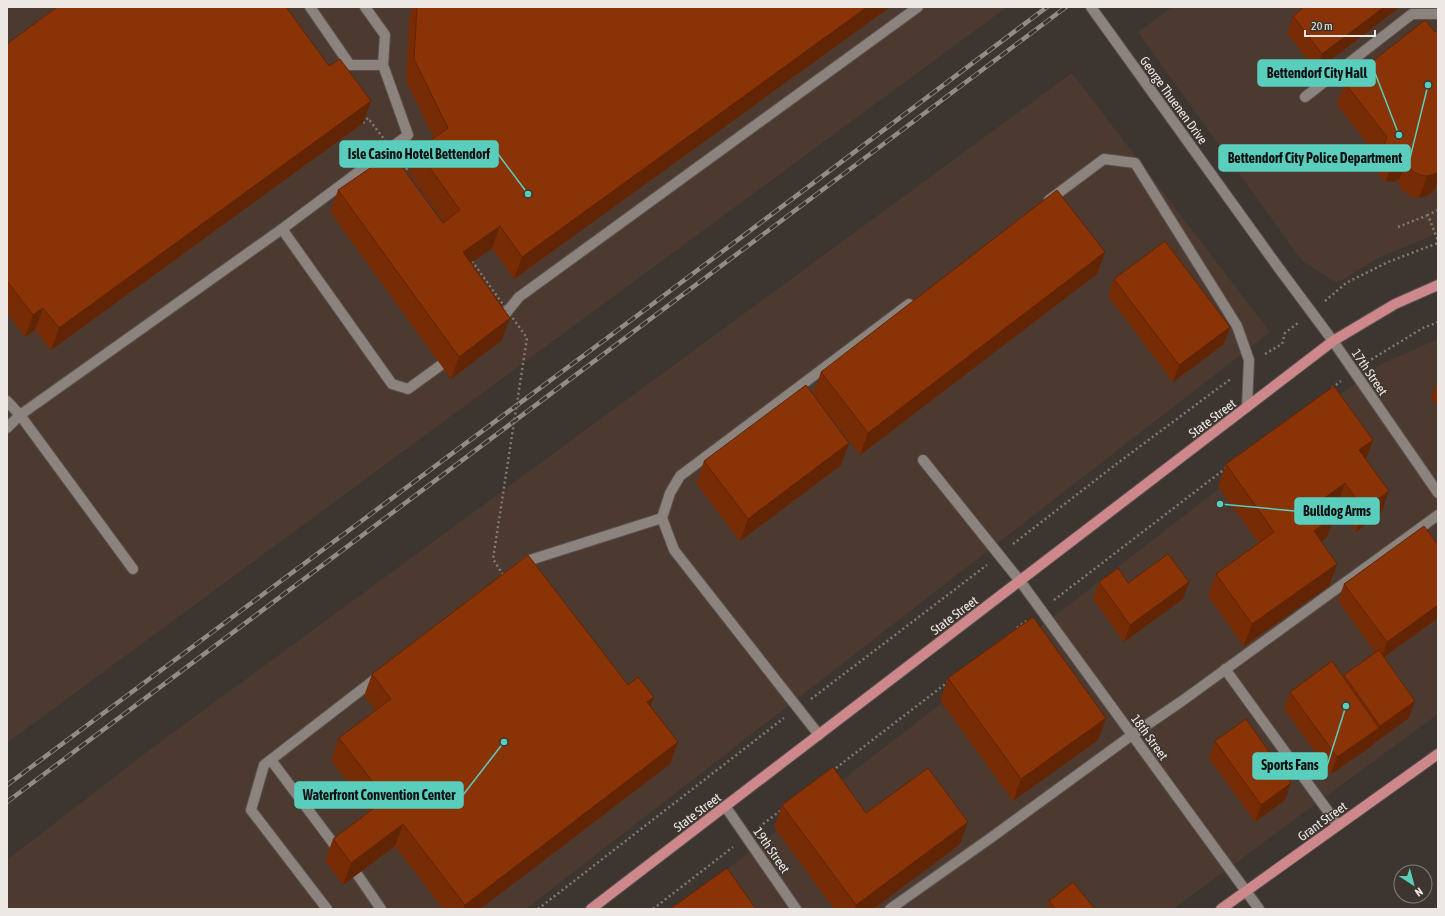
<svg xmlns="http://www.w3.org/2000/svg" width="1445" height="916" font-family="'Asap Condensed',sans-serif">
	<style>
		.commercial { fill: #4c3a30 }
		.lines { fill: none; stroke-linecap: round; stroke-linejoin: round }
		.minor-casing { stroke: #59514d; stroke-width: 12 }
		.major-casing { stroke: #59514d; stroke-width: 12 }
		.path { stroke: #807975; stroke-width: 2.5; stroke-dasharray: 2 3; stroke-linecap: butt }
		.minor { stroke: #8d837e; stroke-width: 10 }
		.major { stroke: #ce888c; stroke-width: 10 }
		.rail-casing { stroke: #928b87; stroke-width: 4.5 }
		.rail { stroke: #3d3530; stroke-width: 3; stroke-dasharray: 9; stroke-linecap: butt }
		.path-bridge { stroke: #807975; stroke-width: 2.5; stroke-dasharray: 2 3; stroke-linecap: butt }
		.wall { fill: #772c05 }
		.shaded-wall { fill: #612404 }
		.building { fill: #8a3306; stroke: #612404 }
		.labels { text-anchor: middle; stroke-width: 3; stroke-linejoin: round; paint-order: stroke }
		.street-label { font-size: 13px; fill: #eee8e5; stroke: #3d3530 }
		.leader { fill: none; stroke: #5acebd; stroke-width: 1.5 }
		.callout-dot { fill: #5acebd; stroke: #3d3530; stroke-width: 1.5 }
		.callout { fill: #5acebd; stroke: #5acebd; stroke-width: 1.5 }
		.callout-label { font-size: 14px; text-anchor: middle; font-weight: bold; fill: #111 }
	</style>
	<rect width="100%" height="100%" fill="#3d3530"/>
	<g class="commercial">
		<polygon points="7,7 1007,7 7,743"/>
		<polygon points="1172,7 1438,7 1438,233 1376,259 1337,283 1302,261 1138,32"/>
		<polygon points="1072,73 1270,332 526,909 7,909 7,860 152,748"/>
		<polygon points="1438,339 1438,714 1173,909 676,909 881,750 1379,365"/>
	</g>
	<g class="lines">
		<defs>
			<g id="minor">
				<polyline points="310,7 350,65 383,65"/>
				<polyline points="1091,7 1278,267 1333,341 1438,493"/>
				<polyline points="1305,97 1412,14 1438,14"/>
				<polyline points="1049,200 1104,159 1135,163 1237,326 1249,360 1247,407"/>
				<polyline points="282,229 392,384 408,389 441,365"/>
				<polyline points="498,323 519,297 918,7"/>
				<polyline points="7,401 20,415 282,229 408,135 383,65 385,35 365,7"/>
				<polyline points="7,428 20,415 133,569"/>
				<polyline points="923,460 1020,581 1259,909"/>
				<polyline points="521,567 530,560 662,518"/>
				<polyline points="1225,669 1338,825"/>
				<polyline points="819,735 674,550 662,518 670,493 680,476 909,304"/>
				<polyline points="271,760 339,851"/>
				<polyline points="725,806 796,909"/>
				<polyline points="357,874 381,909"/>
				<polyline points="327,909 251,810 264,765 378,677"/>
				<polyline points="890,909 992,837 1132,735 1182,701 1438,515"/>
			</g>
			<g id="major">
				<polyline points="591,909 1333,341 1395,304 1438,285"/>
				<polyline points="1221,909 1438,754"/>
			</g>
		</defs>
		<use href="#minor" class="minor-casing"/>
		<use href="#major" class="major-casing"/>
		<g class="path">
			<polyline points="1438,210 1428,215 1438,241"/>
			<polyline points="1398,227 1428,215"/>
			<polyline points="1325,301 1346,283 1388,262 1438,243"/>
			<polyline points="1265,354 1282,344 1285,333 1299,322"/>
			<polyline points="1367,362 1423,328 1438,322"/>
			<polyline points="1332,388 1341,381"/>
			<polyline points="1013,544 1119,462 1232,378"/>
			<polyline points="1054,600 1226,468"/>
			<polyline points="1017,628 1028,620"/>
			<polyline points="811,699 987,565"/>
			<polyline points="832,771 948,682"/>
			<polyline points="759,827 780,811"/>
			<polyline points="538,909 784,718"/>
			<polyline points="653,909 733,847"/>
		</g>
		<use href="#minor" class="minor"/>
		<use href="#major" class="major"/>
		<defs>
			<g id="rail">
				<polyline points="7,785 638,315 1047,7"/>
				<polyline points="7,802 1066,7"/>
			</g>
		</defs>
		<use href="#rail" class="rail-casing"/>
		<use href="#rail" class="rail"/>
		<g class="path-bridge">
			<polyline points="363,123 368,118 409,172"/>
			<polyline points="472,261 527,338 493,559 504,576"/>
		</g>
	</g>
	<g class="wall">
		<polygon points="413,7 890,7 514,279 492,248 470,263 502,340 451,379 330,212 338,190 443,223 444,222 409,172 417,150 434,138 406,81 409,17"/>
		<polygon points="1304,7 1400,7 1316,71 1287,33 1293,16"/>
		<polygon points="7,44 329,66 371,101 363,123 51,350 35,330 25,337 7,313"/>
		<polygon points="1345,83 1437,185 1433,192 1426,196 1419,198 1412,197 1406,193 1400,188 1399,180 1392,182 1386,181 1380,177 1377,171 1377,164 1379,158 1337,105"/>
		<polygon points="1105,252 1097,274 860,455 813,394 821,372"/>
		<polygon points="1114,279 1230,327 1224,344 1173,382 1108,296"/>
		<polygon points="1438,380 1438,407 1431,398"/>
		<polygon points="1373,440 1366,459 1381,513 1356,532 1337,505 1331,510 1327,537 1321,542 1329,586 1244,646 1208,596 1216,574 1259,543 1218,486 1226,464"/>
		<polygon points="704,461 841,465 740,541 696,483"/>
		<polygon points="1099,582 1128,583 1183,599 1124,642 1093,599"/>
		<polygon points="1344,584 1438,618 1384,657 1409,718 1374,743 1373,745 1331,774 1284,709 1290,692 1343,677 1344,675 1375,652 1338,601"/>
		<polygon points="372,674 628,685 651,706 678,742 670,764 480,909 443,909 395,846 343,885 325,861 333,839 370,811 331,760 339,738 376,711 364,696"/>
		<polygon points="948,678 1106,718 1098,740 1013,801 940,700"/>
		<polygon points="1215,741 1285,800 1255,822 1209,758"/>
		<polygon points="782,805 866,813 960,844 873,909 834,909 774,827"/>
		<polygon points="1049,901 1095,909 1047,909"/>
	</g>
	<g class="shaded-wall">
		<polygon points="867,7 890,7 514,279 522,257"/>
		<polygon points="1384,7 1400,7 1316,71 1322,54"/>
		<polygon points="371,101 363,123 51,350 59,328"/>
		<polygon points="1407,158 1399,180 1392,182 1386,181 1394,159"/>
		<polygon points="1438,172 1438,182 1433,192 1426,196 1419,198 1427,176"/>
		<polygon points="500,226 492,248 455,274 463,252"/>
		<polygon points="1105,252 1097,274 860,455 868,433"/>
		<polygon points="43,308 35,330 25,337 33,315"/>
		<polygon points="510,318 502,340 451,379 459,357"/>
		<polygon points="1230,327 1224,344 1173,382 1179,365"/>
		<polygon points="1373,440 1365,462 1359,450"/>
		<polygon points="849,443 841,465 740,541 748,519"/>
		<polygon points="1345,483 1337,505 1315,521 1323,499"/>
		<polygon points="1389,491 1381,513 1356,532 1364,510"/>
		<polygon points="1335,515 1327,537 1306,553 1314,531"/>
		<polygon points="1337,564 1329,586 1244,646 1252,624"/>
		<polygon points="1189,582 1183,599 1124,642 1130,625"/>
		<polygon points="1438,605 1438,618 1381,659 1387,642"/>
		<polygon points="654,697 646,719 647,702"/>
		<polygon points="1415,701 1409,718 1374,743 1380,726"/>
		<polygon points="1106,718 1098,740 1013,801 1021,779"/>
		<polygon points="1379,728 1373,745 1331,774 1337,757"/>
		<polygon points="678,742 670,764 480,909 463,909 465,905"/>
		<polygon points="1291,783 1285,800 1255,822 1261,805"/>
		<polygon points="968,822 960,844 873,909 854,909 856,905"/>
		<polygon points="403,824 395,846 343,885 351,863"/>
	</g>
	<g class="building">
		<polygon points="57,7 286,7 329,66 340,59 371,101 59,328 43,308 33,315 7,281 7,44"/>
		<polygon points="417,7 867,7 522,257 500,226 463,252 510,318 459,357 338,190 392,153 443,223 460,210 417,150 448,128 414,59"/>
		<polygon points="1304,7 1384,7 1322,54 1293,16"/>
		<polygon points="1425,20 1435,32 1438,30 1438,172 1434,174 1427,176 1420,175 1414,172 1408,166 1407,158 1399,160 1394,159 1388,155 1385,149 1385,142 1387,137 1345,83"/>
		<polygon points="1057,190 1105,252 868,433 821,372"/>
		<polygon points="1165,241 1230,327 1179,365 1114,279"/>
		<polygon points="806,385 849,443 748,519 704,461"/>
		<polygon points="1334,386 1373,440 1359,450 1389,491 1364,510 1345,483 1323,499 1335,515 1314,531 1337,564 1252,624 1216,574 1274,532 1226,464"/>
		<polygon points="1424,526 1438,545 1438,605 1387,642 1344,584"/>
		<polygon points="1168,554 1189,582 1130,625 1099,582 1118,568 1128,583"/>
		<polygon points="528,555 628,685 638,677 654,697 647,702 678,742 465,905 403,824 351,863 333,839 386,799 339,738 391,699 372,674"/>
		<polygon points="1033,617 1106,718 1021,779 948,678"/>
		<polygon points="1379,650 1415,701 1380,726 1344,675"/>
		<polygon points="1332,661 1379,728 1337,757 1290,692"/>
		<polygon points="1246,719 1291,783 1261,805 1215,741"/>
		<polygon points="833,767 866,813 928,768 968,822 856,905 782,805"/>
		<polygon points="727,868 756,909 670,909"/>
		<polygon points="1073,882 1095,909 1056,909 1049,901"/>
	</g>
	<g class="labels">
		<g class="street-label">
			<text transform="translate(1174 100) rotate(54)" y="5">George Thuenen Drive</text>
			<text transform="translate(1370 372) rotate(56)" y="5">17th Street</text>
			<text transform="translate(1212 418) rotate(-37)" y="5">State Street</text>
			<text transform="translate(954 615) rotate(-37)" y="5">State Street</text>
			<text transform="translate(1150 737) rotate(54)" y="5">18th Street</text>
			<text transform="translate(697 812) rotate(-37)" y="5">State Street</text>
			<text transform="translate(1322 821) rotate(-36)" y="5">Grant Street</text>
			<text transform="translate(772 850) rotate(55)" y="5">19th Street</text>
		</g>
	</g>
	<path class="leader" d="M1399 135L1375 73M528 194L498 154M1428 85L1410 158M1220 504L1295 511M1346 706L1327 766M504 742L463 795"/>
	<g class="callout-dot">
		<circle cx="1399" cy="135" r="4"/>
		<circle cx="528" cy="194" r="4"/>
		<circle cx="1428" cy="85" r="4"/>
		<circle cx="1220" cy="504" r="4"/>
		<circle cx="1346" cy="706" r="4"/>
		<circle cx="504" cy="742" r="4"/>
	</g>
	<g class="callout">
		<rect x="1258" y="60" width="117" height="26" rx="4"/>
		<rect x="340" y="141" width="158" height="26" rx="4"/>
		<rect x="1219" y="145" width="191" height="26" rx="4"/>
		<rect x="1295" y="498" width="84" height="26" rx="4"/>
		<rect x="1253" y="753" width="74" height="26" rx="4"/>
		<rect x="295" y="782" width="168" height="26" rx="4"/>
	</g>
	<g class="callout-label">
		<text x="1317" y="78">Bettendorf City Hall</text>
		<text x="419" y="159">Isle Casino Hotel Bettendorf</text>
		<text x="1315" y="163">Bettendorf City Police Department</text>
		<text x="1337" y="516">Bulldog Arms</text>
		<text x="1290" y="770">Sports Fans</text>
		<text x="379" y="800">Waterfront Convention Center</text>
	</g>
	<rect width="1445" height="916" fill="none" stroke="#eee8e5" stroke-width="16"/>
	<g transform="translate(1413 884) rotate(144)"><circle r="19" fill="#3d3530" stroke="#847d78"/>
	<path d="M0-3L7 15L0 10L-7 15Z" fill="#5acebd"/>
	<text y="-6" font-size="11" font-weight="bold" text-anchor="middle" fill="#eee8e5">N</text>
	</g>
	<path d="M1305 30v6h70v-6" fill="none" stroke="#eee8e5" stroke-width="2"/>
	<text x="1311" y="30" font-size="12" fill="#eee8e5" stroke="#3d3530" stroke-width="3" paint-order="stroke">20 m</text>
</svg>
